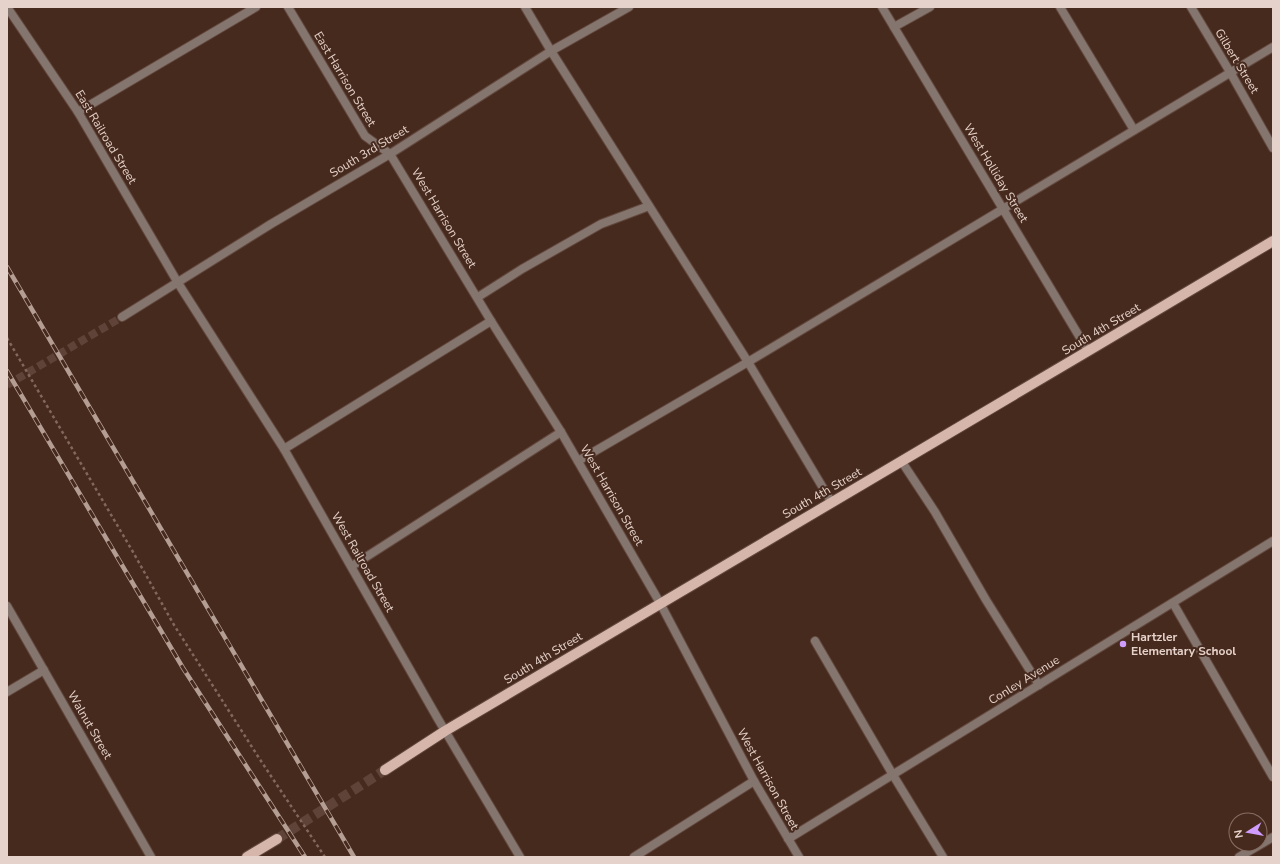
<svg xmlns="http://www.w3.org/2000/svg" width="1280" height="864" font-family="'Nunito Sans',sans-serif">
	<style>
		.lines { fill: none; stroke-linecap: round; stroke-linejoin: round }
		.street-tunnel { stroke: #5f4338; stroke-width: 8; stroke-dasharray: 8 4; stroke-linecap: butt }
		.primary-tunnel { stroke: #5f4338; stroke-width: 10; stroke-dasharray: 10 5; stroke-linecap: butt }
		.lane-casing { stroke: #63483d; stroke-width: 10 }
		.street-casing { stroke: #63483d; stroke-width: 10 }
		.primary-casing { stroke: #63483d; stroke-width: 12 }
		.path { stroke: #81675d; stroke-width: 2.5; stroke-dasharray: 3 3; stroke-linecap: butt }
		.lane { stroke: #84756f; stroke-width: 8 }
		.street { stroke: #84756f; stroke-width: 8 }
		.primary { stroke: #d6b6ab; stroke-width: 10 }
		.rail-casing { stroke: #b49e94; stroke-width: 4.5 }
		.rail { stroke: #472a1e; stroke-width: 3; stroke-dasharray: 9; stroke-linecap: butt }
		.poi-dot { fill: #d09dff; stroke: #472a1e; stroke-width: 1.5 }
		.labels { text-anchor: middle; stroke-width: 4; stroke-linejoin: round; paint-order: stroke }
		.street-label { font-size: 12px; fill: #e5d2ca; stroke: #472a1e }
		.poi-label { font-size: 12px; font-weight: bold; fill: #e5d2ca; stroke: #472a1e; text-anchor: start }
	</style>
	<rect width="100%" height="100%" fill="#472a1e"/>
	<g class="lines">
		<polyline class="street-tunnel" points="7,385 122,317"/>
		<polyline class="primary-tunnel" points="277,839 385,770"/>
		<defs>
			<g id="lane">
				<polyline points="1060,7 1134,130"/>
				<polyline points="894,27 930,7"/>
				<polyline points="551,51 748,362 832,503"/>
				<polyline points="78,112 256,7"/>
				<polyline points="478,297 522,269 601,224 649,206"/>
				<polyline points="284,449 491,321"/>
				<polyline points="578,461 748,362 1273,47"/>
				<polyline points="902,462 935,512 986,600 1039,685"/>
				<polyline points="352,566 561,432"/>
				<polyline points="1173,603 1273,777"/>
				<polyline points="815,641 893,775 943,857"/>
				<polyline points="7,692 44,670"/>
				<polyline points="634,857 754,781"/>
			</g>
			<g id="street">
				<polyline points="7,7 78,112 178,283 284,449 438,719 520,857"/>
				<polyline points="288,7 365,136 390,154 491,321 561,432 660,603 754,781 799,857"/>
				<polyline points="525,7 551,51"/>
				<polyline points="882,7 1088,351"/>
				<polyline points="1191,7 1230,72 1273,148"/>
				<polyline points="122,317 271,224 390,154 551,51 629,7"/>
				<polyline points="7,606 151,857"/>
				<polyline points="788,839 1273,541"/>
				<polyline points="1239,857 1273,837"/>
			</g>
			<g id="primary">
				<polyline points="385,770 445,731 1088,351 1273,241"/>
				<polyline points="247,857 277,839"/>
			</g>
		</defs>
		<use href="#lane" class="lane-casing"/>
		<use href="#street" class="street-casing"/>
		<use href="#primary" class="primary-casing"/>
		<polyline class="path" points="7,338 133,552 174,625 259,758 325,857"/>
		<use href="#lane" class="lane"/>
		<use href="#street" class="street"/>
		<use href="#primary" class="primary"/>
		<defs>
			<g id="rail">
				<polyline points="7,267 354,857"/>
				<polyline points="7,371 183,668 305,857"/>
			</g>
		</defs>
		<use href="#rail" class="rail-casing"/>
		<use href="#rail" class="rail"/>
	</g>
	<circle class="poi-dot" cx="1123" cy="644" r="4"/>
	<g class="labels">
		<g class="street-label">
			<text transform="translate(1237 61) rotate(59)" y="4">Gilbert Street</text>
			<text transform="translate(345 79) rotate(59)" y="4">East Harrison Street</text>
			<text transform="translate(106 137) rotate(59)" y="4">East Railroad Street</text>
			<text transform="translate(369 151) rotate(-31)" y="4">South 3rd Street</text>
			<text transform="translate(996 173) rotate(59)" y="4">West Holliday Street</text>
			<text transform="translate(444 218) rotate(59)" y="4">West Harrison Street</text>
			<text transform="translate(1101 329) rotate(-31)" y="4">South 4th Street</text>
			<text transform="translate(822 493) rotate(-30)" y="4">South 4th Street</text>
			<text transform="translate(612 495) rotate(60)" y="4">West Harrison Street</text>
			<text transform="translate(363 562) rotate(60)" y="4">West Railroad Street</text>
			<text transform="translate(543 658) rotate(-31)" y="4">South 4th Street</text>
			<text transform="translate(1024 680) rotate(-32)" y="4">Conley Avenue</text>
			<text transform="translate(90 725) rotate(60)" y="4">Walnut Street</text>
			<text transform="translate(768 779) rotate(61)" y="4">West Harrison Street</text>
		</g>
		<g class="poi-label">
			<text x="1131" y="641">Hartzler<tspan x="1131" dy="14">Elementary School</tspan></text>
		</g>
	</g>
	<rect width="1280" height="864" fill="none" stroke="#e5d2ca" stroke-width="16"/>
	<g transform="translate(1248 832) rotate(259)"><circle r="19" fill="#472a1e" stroke="#866d63"/>
	<path d="M0-3L7 15L0 10L-7 15Z" fill="#d09dff"/>
	<text y="-6" font-size="11" font-weight="bold" text-anchor="middle" fill="#e5d2ca">N</text>
	</g>
</svg>
